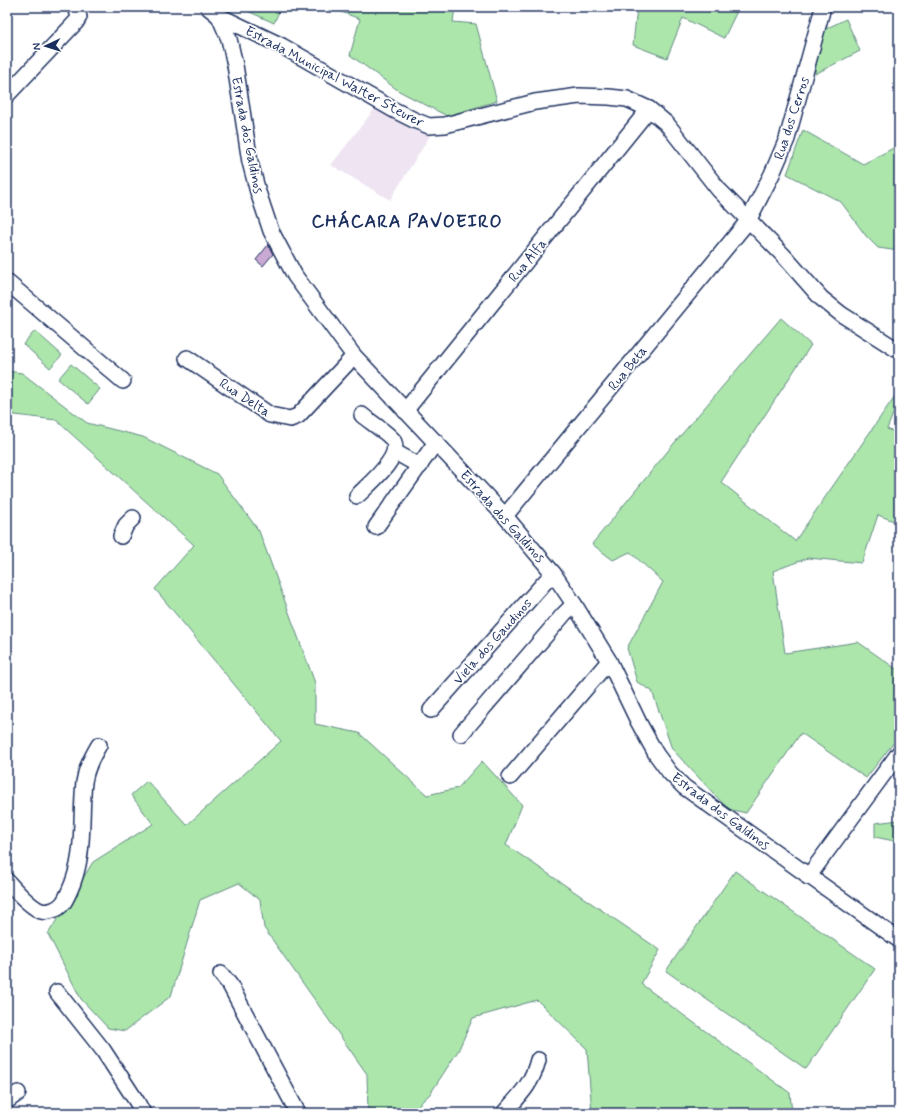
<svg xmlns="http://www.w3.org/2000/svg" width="906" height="1120" font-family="Mynerve,sans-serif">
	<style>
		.built { fill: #efe5f2 }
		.green { fill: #ace6ab; stroke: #648a84 }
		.building { fill: #caa9d4; stroke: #1b2f5e }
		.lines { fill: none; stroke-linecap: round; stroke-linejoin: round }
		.minor-casing { stroke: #1b2f5e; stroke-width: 18 }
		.minor { stroke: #fff; stroke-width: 15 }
		.labels { text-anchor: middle; stroke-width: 3.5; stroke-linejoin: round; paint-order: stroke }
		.street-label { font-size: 14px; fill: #1b2f5e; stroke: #fff }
		.district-label { font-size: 18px; font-weight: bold; letter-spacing: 1px; fill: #1b2f5e; stroke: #fff }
	</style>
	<rect width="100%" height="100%" fill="#fff"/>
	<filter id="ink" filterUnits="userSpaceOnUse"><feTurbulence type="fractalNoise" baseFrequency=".025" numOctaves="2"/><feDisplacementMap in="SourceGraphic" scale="8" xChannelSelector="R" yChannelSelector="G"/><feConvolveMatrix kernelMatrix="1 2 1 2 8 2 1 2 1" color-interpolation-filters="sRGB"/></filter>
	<g filter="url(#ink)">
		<polygon class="built" points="375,108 433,131 390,200 331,165"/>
		<g class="green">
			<polygon points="239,7 281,7 274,23"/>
			<polygon points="328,7 455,7 453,22 476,24 497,101 447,116 399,91 350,55 360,19"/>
			<polygon points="637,7 739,7 724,38 683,18 667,58 633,45"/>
			<polygon points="846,19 860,51 815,74 819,32"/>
			<polygon points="803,130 863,164 899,145 899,251 878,248 866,236 841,202 787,174"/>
			<polygon points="781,318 811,345 721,482 795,541 899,390 899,399 887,429 899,434 899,523 878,515 862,563 808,558 773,571 785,653 858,642 899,671 899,736 866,778 801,733 746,813 728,809 672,749 652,691 637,682 627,648 663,582 630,552 613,560 592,544 676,441"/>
			<polygon points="35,331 62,355 50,368 23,344"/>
			<polygon points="71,364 100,389 88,404 58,379"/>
			<polygon points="7,371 22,373 87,423 143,437 217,474 259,531 315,683 315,724 359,733 427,795 458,788 482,761 522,805 506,845 660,950 641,984 790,1093 792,1113 592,1113 587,1049 537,1000 473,1018 458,1051 430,1094 410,1113 370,1113 368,1111 367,1074 264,928 260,900 239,883 200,900 171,996 125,1031 108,1028 81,999 48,934 93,862 153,824 131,795 147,781 187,825 281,741 155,589 194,545 56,420 7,414"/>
			<polygon points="899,820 899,842 875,837 875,823"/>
			<polygon points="735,871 875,969 806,1069 666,971"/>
		</g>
		<polygon class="building" points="268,245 273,254 263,266 256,260"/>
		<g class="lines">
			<defs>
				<g id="minor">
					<polyline points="208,7 219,16 282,46 394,110 414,120 429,126 445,125 535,102 579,96 609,97 627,99 649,109 667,124 719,190 783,255 821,298 841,314 899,351"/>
					<polyline points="219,16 229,39 235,65 250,162 258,192 271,231 295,276 354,356 505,516 553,573 574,604 609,661 639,723 656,754 670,773 684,787 899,940"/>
					<polyline points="7,95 76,22 79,17 77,10 75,7"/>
					<polyline points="7,282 123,381"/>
					<polyline points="187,358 270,415 290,419 298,416 354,356"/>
					<polyline points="405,411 649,109"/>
					<polyline points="395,452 420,466"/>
					<path d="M357,496C368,485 403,457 393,440C389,434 369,421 362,415"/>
					<polyline points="505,516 748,221 772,174 787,139 822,11"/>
					<polyline points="376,527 436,442"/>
					<polyline points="121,536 126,525 133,518"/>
					<polyline points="431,710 553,573"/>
					<polyline points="461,734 564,614 574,604"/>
					<polyline points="510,777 609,661"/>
					<polyline points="808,877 899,753"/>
					<path d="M7,881C15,890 30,907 41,911C44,912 50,911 53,910C62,907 65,901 69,892C86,856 80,820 84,782C86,768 92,757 99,745"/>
					<polyline points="221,974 230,985 298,1113"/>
					<polyline points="57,992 103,1050 137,1102 143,1113"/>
					<polyline points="7,1101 18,1093"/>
					<path d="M504,1113C520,1095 532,1084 538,1060"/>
				</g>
			</defs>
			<use href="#minor" class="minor-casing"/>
			<use href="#minor" class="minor"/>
		</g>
	</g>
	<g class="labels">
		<g class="street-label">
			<text transform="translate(335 76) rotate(28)" y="5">Estrada Municipal Walter Steurer</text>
			<text transform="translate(791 118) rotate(-72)" y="5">Rua dos Cerros</text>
			<text transform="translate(248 135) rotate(79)" y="5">Estrada dos Galdinos</text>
			<text transform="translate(527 260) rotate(-51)" y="5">Rua Alfa</text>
			<text transform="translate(627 368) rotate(-51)" y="5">Rua Beta</text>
			<text transform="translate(245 397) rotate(33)" y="5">Rua Delta</text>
			<text transform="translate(503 516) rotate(48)" y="5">Estrada dos Galdinos</text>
			<text transform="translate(492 641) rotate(-48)" y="5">Viela dos Gaudinos</text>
			<text transform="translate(721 811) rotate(37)" y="5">Estrada dos Galdinos</text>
		</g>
		<g class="district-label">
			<text x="407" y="227">CHÁCARA PAVOEIRO</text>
		</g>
	</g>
	<rect width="906" height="1120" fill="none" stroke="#fff" stroke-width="24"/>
	<rect x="12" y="12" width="882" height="1096" fill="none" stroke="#1b2f5e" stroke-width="1.5" filter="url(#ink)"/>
	<g transform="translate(46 46) rotate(266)" stroke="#ffffff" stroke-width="3" paint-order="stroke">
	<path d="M0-3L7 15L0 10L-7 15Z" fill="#1b2f5e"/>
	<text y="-6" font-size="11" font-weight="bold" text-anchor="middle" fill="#1b2f5e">N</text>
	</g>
</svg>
